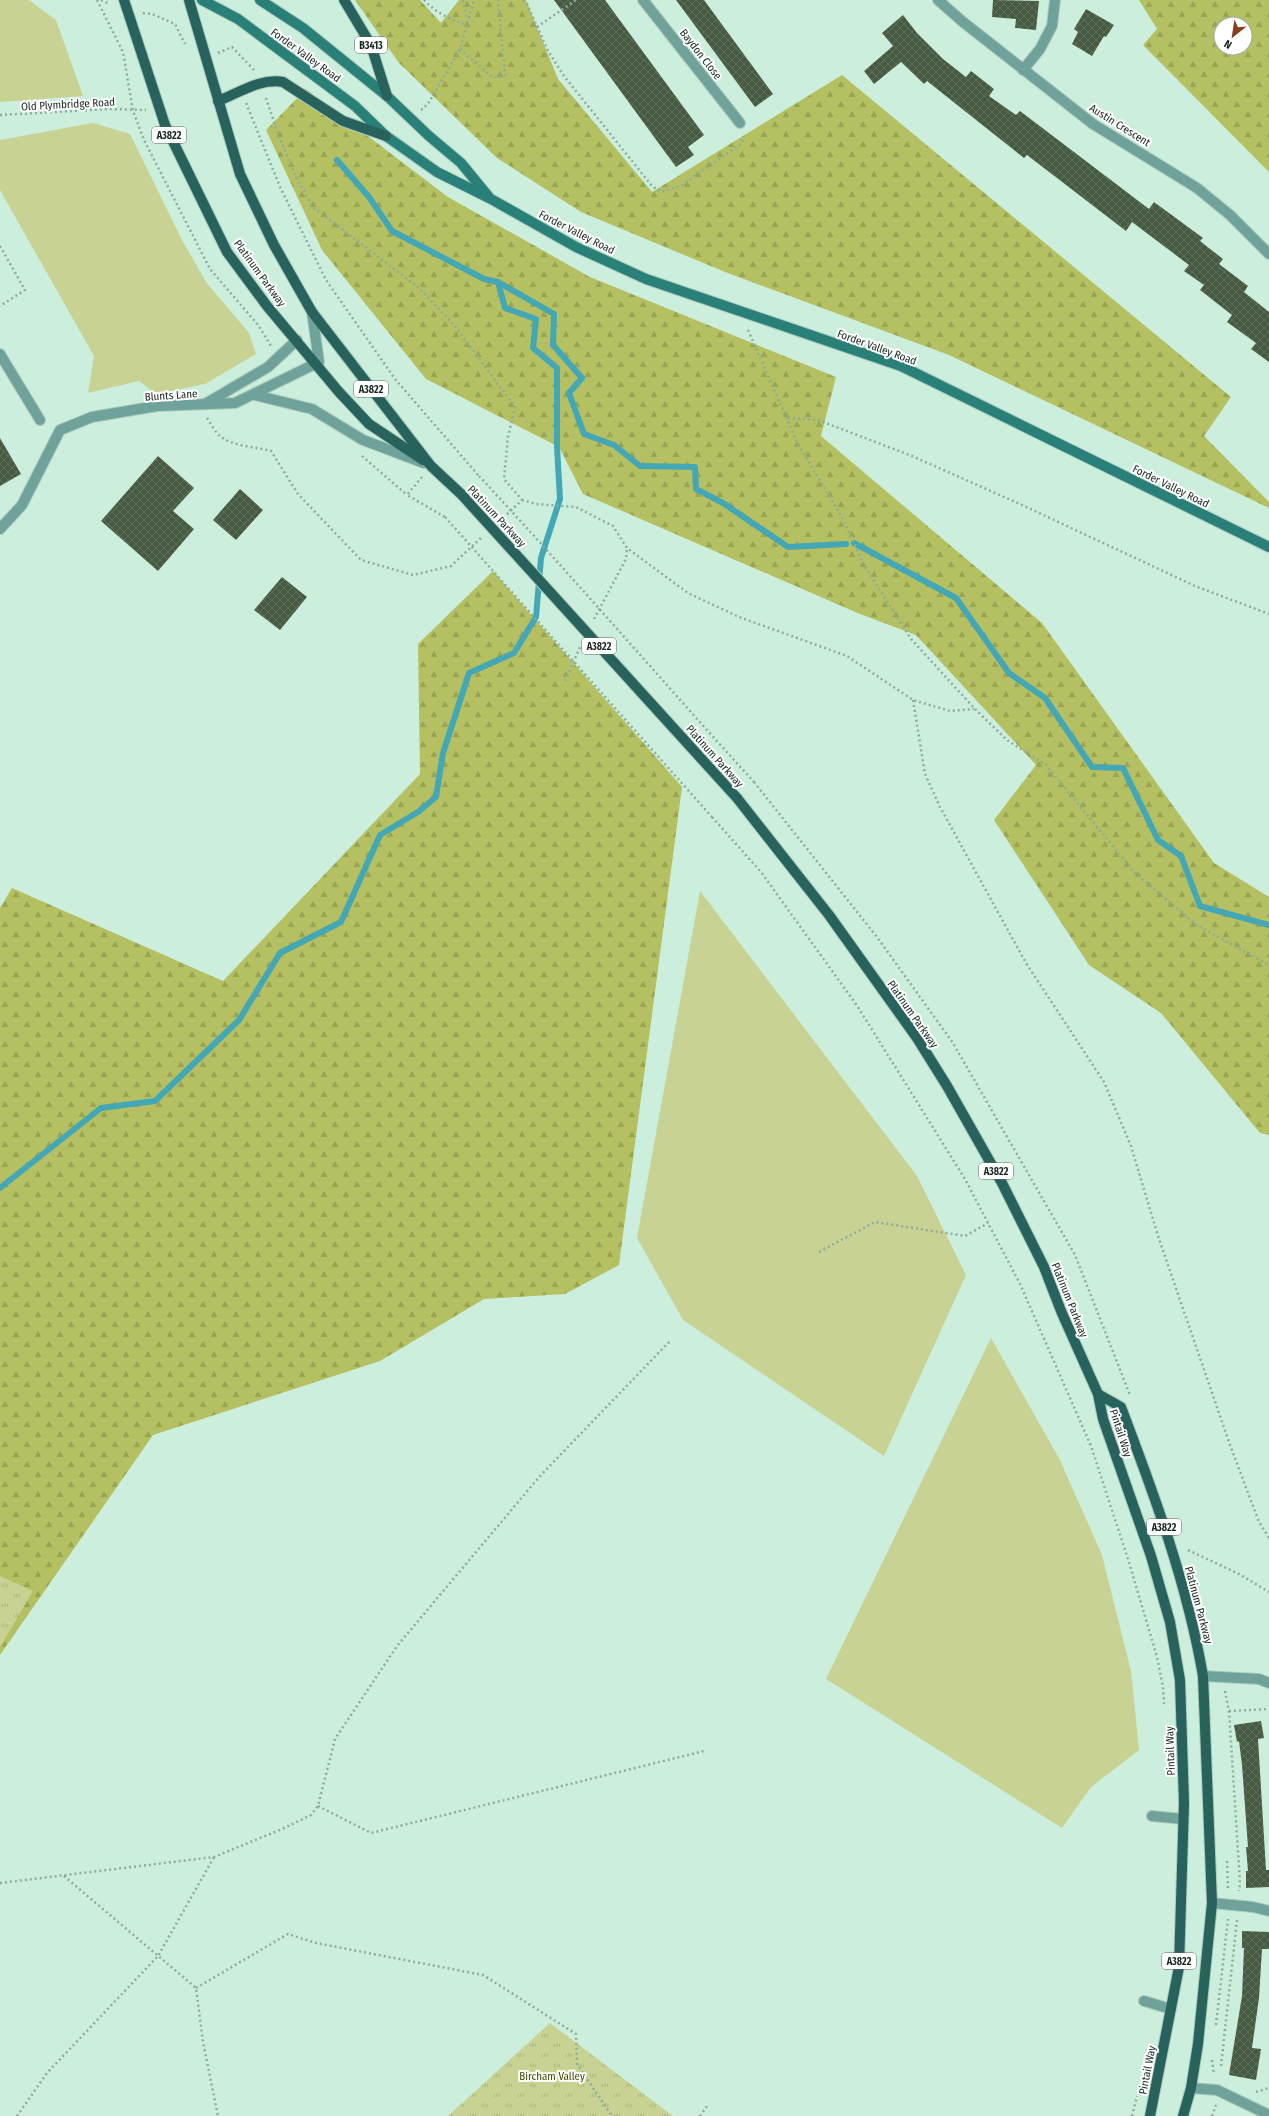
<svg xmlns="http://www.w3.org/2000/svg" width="1269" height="2116" font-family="'Fira Sans Condensed',sans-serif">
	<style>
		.grass { fill: #c8d293 }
		.forest { fill: url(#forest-firs); fill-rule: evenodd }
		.park { fill: url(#park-tufts) }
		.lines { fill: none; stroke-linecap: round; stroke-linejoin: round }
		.stream { stroke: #43a7b5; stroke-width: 6 }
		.building { fill: url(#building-cross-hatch) }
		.lane-casing { stroke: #accbbb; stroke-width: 12 }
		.street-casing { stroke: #accbbb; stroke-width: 12 }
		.secondary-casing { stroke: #accbbb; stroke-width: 12 }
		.primary-casing { stroke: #accbbb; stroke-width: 12 }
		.path { stroke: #8fab9d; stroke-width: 2.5; stroke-dasharray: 2 3; stroke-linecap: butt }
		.lane { stroke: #70a29c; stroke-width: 10 }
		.street { stroke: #70a29c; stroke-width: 10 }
		.secondary { stroke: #298079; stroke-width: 10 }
		.primary { stroke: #27625c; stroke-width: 10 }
		.primary-bridge-casing { stroke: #accbbb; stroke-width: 12; stroke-linecap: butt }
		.path-bridge { stroke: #8fab9d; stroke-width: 2.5; stroke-dasharray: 2 3; stroke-linecap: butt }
		.primary-bridge { stroke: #27625c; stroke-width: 10 }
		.labels { text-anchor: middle; stroke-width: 4; stroke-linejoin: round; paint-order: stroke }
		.shield { fill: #fff; stroke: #5d6762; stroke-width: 1 }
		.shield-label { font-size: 10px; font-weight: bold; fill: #18261f }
		.street-label { font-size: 11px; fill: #18261f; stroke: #fff }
		.park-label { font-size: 11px; fill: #444b00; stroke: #fff }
	</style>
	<defs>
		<pattern id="forest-firs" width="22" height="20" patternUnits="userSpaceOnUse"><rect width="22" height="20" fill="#b4c061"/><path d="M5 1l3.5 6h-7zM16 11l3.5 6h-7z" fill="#9aa554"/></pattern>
		<pattern id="park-tufts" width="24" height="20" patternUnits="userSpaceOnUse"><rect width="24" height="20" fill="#c8d293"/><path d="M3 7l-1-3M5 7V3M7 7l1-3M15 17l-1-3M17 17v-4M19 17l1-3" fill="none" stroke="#abb47e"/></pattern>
		<pattern id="building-cross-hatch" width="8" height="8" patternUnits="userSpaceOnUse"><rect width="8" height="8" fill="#475a42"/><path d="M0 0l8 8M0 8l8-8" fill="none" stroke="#5e6e5a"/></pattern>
	</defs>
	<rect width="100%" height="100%" fill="#ccefdd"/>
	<g class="grass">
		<polygon points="0,0 29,0 56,20 83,96 0,102"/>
		<polygon points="93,123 130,134 182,240 206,282 249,333 256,354 205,384 156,394 139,381 88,393 94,356 0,190 0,140"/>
		<polygon points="700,891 917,1176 966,1275 884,1456 683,1320 637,1238"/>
		<polygon points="991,1338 1060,1460 1102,1555 1131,1671 1139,1750 1091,1787 1062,1828 826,1679"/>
	</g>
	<g class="forest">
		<polygon points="355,0 420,0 441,23 459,0 526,0 558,79 652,192 842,75 1231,397 1204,436 1269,502 1269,508 949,355 725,272 581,212 497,158 399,63"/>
		<path d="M1139,0H1269V172L1143,45L1157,29ZM1221,24H1245V48H1221Z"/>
		<polygon points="306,89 448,197 590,277 836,377 821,436 1042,623 1214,863 1269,897 1269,1135 1260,1133 1161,1013 1089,965 994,820 1036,765 916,635 860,614 583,494 559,447 426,379 322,250 266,130"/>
		<polygon points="493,571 682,787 619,1265 565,1294 484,1299 380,1361 153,1435 0,1655 0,908 12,888 223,981 420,774 418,644"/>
	</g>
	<g class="park">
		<polygon points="0,1576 33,1591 0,1647"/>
		<polygon points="550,2023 673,2116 448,2116"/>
	</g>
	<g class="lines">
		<g class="stream">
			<polyline points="337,160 369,197 392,231 484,279 498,282 554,314 553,345 582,378 569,393 584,434 614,445 640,466 695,467 696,489 723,503 788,547 846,544"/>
			<polyline points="854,543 956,598 1009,673 1045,698 1092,767 1123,768 1158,840 1181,856 1200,906 1269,925"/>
			<polyline points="0,1188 101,1108 155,1101 239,1020 280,953 341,922 380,835 418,812 436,797 443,753 469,673 514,653 536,617 541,558 560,499 557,447 557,368 533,348 536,319 505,308 498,282"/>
		</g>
	</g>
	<g class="building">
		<polygon points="554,0 605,0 704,135 688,147 694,155 676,167"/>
		<polygon points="676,0 704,0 773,94 755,107"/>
		<polygon points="993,0 1039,1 1036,30 1015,28 1016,19 992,17"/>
		<polygon points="1086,9 1114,25 1106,37 1104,36 1092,56 1072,44 1078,32 1074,29"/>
		<polygon points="903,15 917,33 943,59 966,77 971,71 994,89 989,96 1016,115 1020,111 1149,209 1154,202 1203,238 1200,241 1223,259 1219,264 1248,286 1244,292 1269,312 1269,362 1251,349 1256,343 1227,322 1232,315 1200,290 1204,285 1184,271 1189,265 1132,222 1126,231 1027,155 1024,158 927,81 924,84 901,62 874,84 864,71 893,46 882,33"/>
		<polygon points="0,438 21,474 0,486"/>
		<polygon points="158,456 194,488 173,511 194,529 158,571 101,521"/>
		<polygon points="240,489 263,510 236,540 213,520"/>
		<polygon points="282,577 307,597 280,630 254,610"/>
		<polygon points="1261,1721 1264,1738 1258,1739 1266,1870 1269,1870 1269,1887 1246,1888 1246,1871 1248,1871 1246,1847 1248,1847 1242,1765 1239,1741 1237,1742 1234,1725"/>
		<polygon points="1242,1931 1269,1932 1269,1949 1262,1949 1259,1998 1252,2048 1261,2049 1256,2080 1229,2075 1242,1996 1244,1948 1242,1948"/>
	</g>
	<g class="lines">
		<defs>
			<g id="lane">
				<polyline points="0,354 40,420"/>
				<polyline points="1152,1816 1183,1819"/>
				<polyline points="1144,2001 1171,2009"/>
			</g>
			<g id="street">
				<polyline points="643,0 740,123"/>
				<polyline points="938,0 963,22 1093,124 1197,188 1230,215 1269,254"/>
				<polyline points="1023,70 1040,49 1052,26 1055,0"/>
				<polyline points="255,395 312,409 363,440 424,463"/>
				<polyline points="205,404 268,367 297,340"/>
				<polyline points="0,529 22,505 60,430 92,417 157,406 235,403 319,362 312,312"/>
				<polyline points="1203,1676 1259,1679 1269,1683"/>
				<polyline points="1212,1903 1253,1907 1269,1911"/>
				<polyline points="1191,2088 1217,2090 1269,2115"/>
			</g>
			<g id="secondary">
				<polyline points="202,0 238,19 355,106 386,136 437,172 491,199 576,247 646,279 901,366 1269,547"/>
				<polyline points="260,0 303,28 387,96 429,136 461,163 488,196"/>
			</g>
			<g id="primary">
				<polyline points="124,0 165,125 227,252 267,306 339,392 369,424 423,460"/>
				<polyline points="189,0 240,174 274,245 312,312 431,466 461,494"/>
				<polyline points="344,0 371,45 387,96"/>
				<path d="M218,101C239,93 260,78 283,82L343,121L386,136"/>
				<polyline points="737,798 829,915 917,1038 947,1086 1002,1183 1044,1267 1061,1311 1098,1394 1103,1419 1151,1556 1170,1622 1180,1680 1184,1803 1179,1967 1150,2116"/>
				<path d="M1098,1394L1121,1407C1154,1494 1187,1583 1203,1676L1212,1903L1198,2044L1191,2088L1183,2116"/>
			</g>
		</defs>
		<use href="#lane" class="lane-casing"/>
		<use href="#street" class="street-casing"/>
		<use href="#secondary" class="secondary-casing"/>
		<use href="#primary" class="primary-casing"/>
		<g class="path">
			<polyline points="97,0 123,52 133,111 144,140 210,269 258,325 271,346"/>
			<polyline points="101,0 110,4"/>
			<path d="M424,0C435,12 451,20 466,25"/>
			<polyline points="463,0 467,19"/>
			<polyline points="523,0 527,4 548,51 564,76 652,186 661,192 682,185 741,144 744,137"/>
			<polyline points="143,13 152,14 175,24 185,44"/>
			<polyline points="537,27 576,0"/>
			<polyline points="460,49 491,76 498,78 505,75 498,0"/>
			<polyline points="218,53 232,47 254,70"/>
			<polyline points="266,98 278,134 297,179 313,207 419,288 455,326 515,407 508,437 504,479 522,500 502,519"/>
			<polyline points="246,103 280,187 326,280 395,379 479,476"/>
			<polyline points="421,110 428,104 460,49 474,0"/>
			<polyline points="0,115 110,109 146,110"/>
			<polyline points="0,246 25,290 0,306"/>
			<polyline points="748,330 798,444 842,517 863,563 911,639 975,709 1007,740 1046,765 1135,873 1197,925 1269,965"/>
			<path d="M207,418C211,424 215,432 220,436C231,446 257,447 271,451L298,494L361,560L413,575L451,566L482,537"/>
			<polyline points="788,418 818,420 912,456 1020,504 1195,586 1269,614"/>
			<polyline points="362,456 407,495"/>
			<polyline points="422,477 407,495 445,517"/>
			<polyline points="522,500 536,504 576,507 613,526 627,548 688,593 739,617 847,656 913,700 950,711 974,709"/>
			<polyline points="594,619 626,559 627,548"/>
			<polyline points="565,681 580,647"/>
			<polyline points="913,700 925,774 940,807 1026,963 1104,1082 1131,1146 1159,1239 1230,1445 1259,1522 1269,1538"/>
			<polyline points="754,782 877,937 953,1043 1075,1255 1130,1395"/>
			<polyline points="712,817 761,872 858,1007 965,1179 1020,1284 1091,1446 1128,1559 1157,1657 1163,1687 1164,1704"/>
			<polyline points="819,1252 875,1222 965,1236 988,1223"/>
			<polyline points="1188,1550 1239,1574 1269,1592"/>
			<polyline points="1225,1691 1229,1711 1240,1883 1239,1891"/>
			<polyline points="1229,1711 1269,1709"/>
			<polyline points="318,1806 371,1833 704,1751"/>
			<polyline points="1227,1861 1228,1890"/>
			<polyline points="64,1876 196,1988 203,2042 218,2116"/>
			<polyline points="0,1883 214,1857 282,1829 311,1815 318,1806 335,1739 397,1646 540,1476 670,1341"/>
			<polyline points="196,1988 288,1934 316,1943 483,1975 576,2034 577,2064 612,2116"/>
			<polyline points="1216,2025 1228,1919"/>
			<polyline points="1212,2060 1214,2075"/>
			<polyline points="1221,2066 1237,1920"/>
			<polyline points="1256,2092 1269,2088"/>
			<polyline points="17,2116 47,2073 158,1956 214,1857"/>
			<polyline points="700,2116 707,2106"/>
			<polyline points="1132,2116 1137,2096"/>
			<polyline points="1212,2116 1216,2105"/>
		</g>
		<use href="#lane" class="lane"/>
		<use href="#street" class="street"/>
		<use href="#secondary" class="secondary"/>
		<use href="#primary" class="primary"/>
		<defs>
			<polyline id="primary-bridge" points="461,494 737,798"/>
		</defs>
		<use href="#primary-bridge" class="primary-bridge-casing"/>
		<g class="path-bridge">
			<path d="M479,476C572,576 661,680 754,782"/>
			<polyline points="445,517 712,817"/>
		</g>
		<use href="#primary-bridge" class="primary-bridge"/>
	</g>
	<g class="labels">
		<g class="shield">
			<rect x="355" y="37" width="32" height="16" rx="3"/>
			<rect x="152" y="127" width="34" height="16" rx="3"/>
			<rect x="354" y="381" width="34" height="16" rx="3"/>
			<rect x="582" y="638" width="34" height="16" rx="3"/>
			<rect x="979" y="1163" width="34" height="16" rx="3"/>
			<rect x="1147" y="1519" width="34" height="16" rx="3"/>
			<rect x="1162" y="1953" width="34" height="16" rx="3"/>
		</g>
		<g class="shield-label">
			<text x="371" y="49">B3413</text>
			<text x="169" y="139">A3822</text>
			<text x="371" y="393">A3822</text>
			<text x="599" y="650">A3822</text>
			<text x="996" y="1175">A3822</text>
			<text x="1164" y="1531">A3822</text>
			<text x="1179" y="1965">A3822</text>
		</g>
		<g class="street-label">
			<text transform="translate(701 54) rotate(52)" y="4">Baydon Close</text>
			<text transform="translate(306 55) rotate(36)" y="4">Forder Valley Road</text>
			<text transform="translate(68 104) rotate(-3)" y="4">Old Plymbridge Road</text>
			<text transform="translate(1120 125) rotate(32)" y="4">Austin Crescent</text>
			<text transform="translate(577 232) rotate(27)" y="4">Forder Valley Road</text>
			<text transform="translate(260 273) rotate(54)" y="4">Platinum Parkway</text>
			<text transform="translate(877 347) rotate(20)" y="4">Forder Valley Road</text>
			<text transform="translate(171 395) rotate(-4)" y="4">Blunts Lane</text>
			<text transform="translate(1171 486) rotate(26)" y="4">Forder Valley Road</text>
			<text transform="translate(497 516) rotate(47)" y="4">Platinum Parkway</text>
			<text transform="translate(715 756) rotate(48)" y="4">Platinum Parkway</text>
			<text transform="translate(913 1014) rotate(55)" y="4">Platinum Parkway</text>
			<text transform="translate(1070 1300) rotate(68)" y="4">Platinum Parkway</text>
			<text transform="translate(1121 1433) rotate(72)" y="4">Pintail Way</text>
			<text transform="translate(1199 1605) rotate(75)" y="4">Platinum Parkway</text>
			<text transform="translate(1170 1751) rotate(-92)" y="4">Pintail Way</text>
			<text transform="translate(1147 2070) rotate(-79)" y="4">Pintail Way</text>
		</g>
		<g class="park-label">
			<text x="552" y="2080">Bircham Valley</text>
		</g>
	</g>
	<g transform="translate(1233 36) rotate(210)"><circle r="19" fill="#ffffff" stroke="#a3a8a5"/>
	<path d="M0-3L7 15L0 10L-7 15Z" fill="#873f1e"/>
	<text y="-6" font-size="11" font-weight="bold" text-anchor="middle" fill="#18261f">N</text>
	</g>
</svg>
